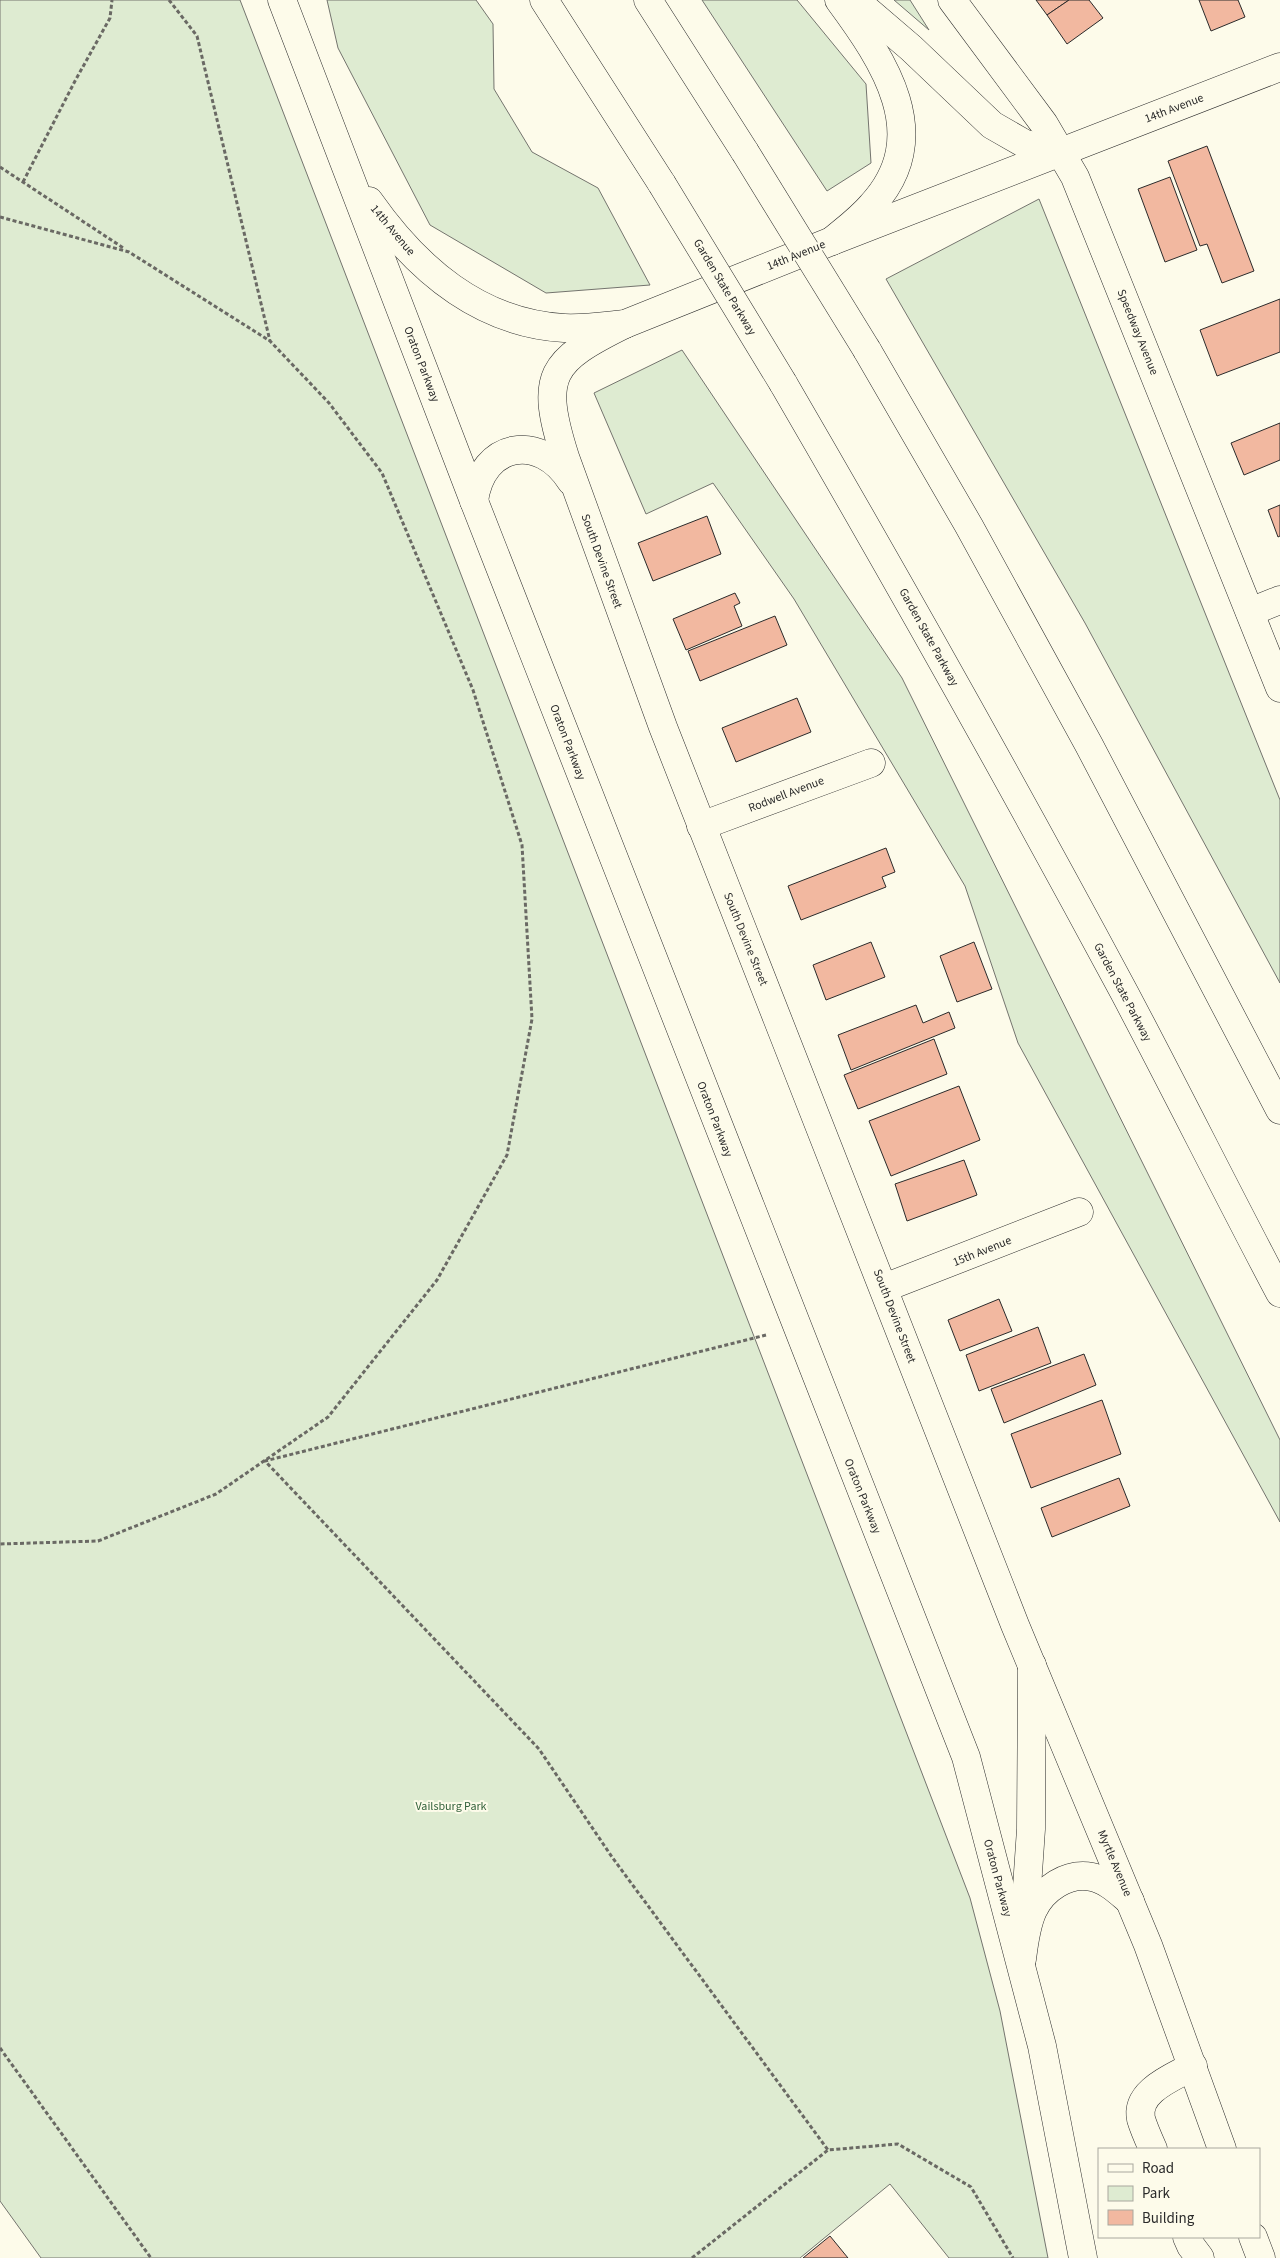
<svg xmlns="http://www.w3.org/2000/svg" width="1280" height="2258" font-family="'Source Sans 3',sans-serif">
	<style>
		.green { fill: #deebd1; stroke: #74746e }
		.building { fill: #f2b8a0; stroke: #2b2b2b }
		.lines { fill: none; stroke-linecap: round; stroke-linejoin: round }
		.minor-casing { stroke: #2b2b2b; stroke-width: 29 }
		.major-casing { stroke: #2b2b2b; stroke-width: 29 }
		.highway-casing { stroke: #2b2b2b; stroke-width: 29 }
		.path { stroke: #6a6964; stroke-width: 3; stroke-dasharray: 4 2.5; stroke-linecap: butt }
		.minor { stroke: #fdfbea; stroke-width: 28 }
		.major { stroke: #fdfbea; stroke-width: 28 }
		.highway { stroke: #fdfbea; stroke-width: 28 }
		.highway-bridge-casing { stroke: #2b2b2b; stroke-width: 29; stroke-linecap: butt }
		.highway-bridge { stroke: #fdfbea; stroke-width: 28 }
		.labels { text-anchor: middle; stroke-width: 4; stroke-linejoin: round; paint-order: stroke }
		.street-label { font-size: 12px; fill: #2b2b2b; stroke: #fdfbea }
		.park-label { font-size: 12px; fill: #34623c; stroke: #fdfbea }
	</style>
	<rect width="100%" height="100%" fill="#fdfbea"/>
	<g class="green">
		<polygon points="0,0 240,0 970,1898 1000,2011 1048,2258 949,2258 890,2184 800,2258 41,2258 0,2201"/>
		<polygon points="327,0 476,0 493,24 494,89 532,152 598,188 650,285 546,293 430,225 338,48"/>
		<polygon points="702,0 797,0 866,84 871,163 827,191"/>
		<polygon points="894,0 910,0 929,30"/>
		<polygon points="1039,199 1280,800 1280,983 1085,623 886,279"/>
		<polygon points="682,350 902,678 1280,1440 1280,1522 1018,1043 965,886 794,599 713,483 646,514 594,393"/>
	</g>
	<g class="building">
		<polygon points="1036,0 1069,0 1047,15"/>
		<polygon points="1069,0 1089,0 1103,18 1067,44 1047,15"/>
		<polygon points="1199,0 1238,0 1245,17 1211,31"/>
		<polygon points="1207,146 1254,271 1222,283 1207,244 1200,246 1168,161"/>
		<polygon points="1170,177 1197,250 1165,262 1138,189"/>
		<polygon points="1280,299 1280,352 1217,376 1200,330"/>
		<polygon points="1280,423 1280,460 1244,475 1231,443"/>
		<polygon points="1280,505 1280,536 1278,537 1268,510"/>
		<polygon points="707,516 721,554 653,581 638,543"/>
		<polygon points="735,593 740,603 734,606 742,626 686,650 673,619"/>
		<polygon points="775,616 787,645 700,681 688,651"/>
		<polygon points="797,698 811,732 736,762 722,728"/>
		<polygon points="886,848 895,872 882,877 886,887 801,920 788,886"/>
		<polygon points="871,942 885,977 826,1000 813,965"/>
		<polygon points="974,942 992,989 957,1002 940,956"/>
		<polygon points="916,1005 923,1023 949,1012 955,1028 851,1070 838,1035"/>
		<polygon points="934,1039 947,1074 858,1109 844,1075"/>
		<polygon points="959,1086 980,1140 891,1176 869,1121"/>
		<polygon points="964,1160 977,1195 907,1221 895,1184"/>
		<polygon points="999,1299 1012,1331 960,1351 948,1320"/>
		<polygon points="1038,1327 1051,1363 979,1391 966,1355"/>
		<polygon points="1084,1354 1096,1385 1004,1423 991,1389"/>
		<polygon points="1102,1400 1121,1454 1031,1488 1011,1434"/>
		<polygon points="1119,1478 1130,1506 1052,1537 1041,1508"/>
		<polygon points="830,2236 848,2258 803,2258"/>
	</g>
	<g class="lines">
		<defs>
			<g id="minor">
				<polyline points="1061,152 1280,67"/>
				<polyline points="1250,612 1280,600"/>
				<polyline points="701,826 871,763"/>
				<polyline points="884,1288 1079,1212"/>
				<polyline points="1024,1931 1031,1829 1032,1665"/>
				<path d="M1153,2149C1149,2140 1144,2129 1141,2119C1135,2091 1174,2077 1193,2066"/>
				<polyline points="1187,2237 1191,2246 1200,2258"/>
			</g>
			<g id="major">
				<polyline points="282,0 474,501 966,1757 1042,2046 1083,2258"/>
				<polyline points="952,0 1044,124 1075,177 1280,688"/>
				<path d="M369,201C416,268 478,323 564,328C584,329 605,326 625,324L832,241L1061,152"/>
				<path d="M625,324C550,361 539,375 565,457L663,727L1015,1625L1148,1945L1222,2149"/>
				<path d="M474,501C482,442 540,432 571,481"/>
				<path d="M1022,1959C1024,1943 1026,1925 1033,1910C1043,1889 1067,1872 1092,1877C1107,1880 1119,1892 1130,1901"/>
				<polyline points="1253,2237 1261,2258"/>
			</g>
			<g id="highway">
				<polyline points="544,0 662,184"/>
				<polyline points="648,0 745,152"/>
				<polyline points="855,0 911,48 992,125 1025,144 1061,152"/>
				<path d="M832,241C845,230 860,219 872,205C935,136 884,61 839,0"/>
				<polyline points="867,350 969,526 1089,745 1280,1110"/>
				<path d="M783,383C900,584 1014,787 1124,992C1177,1092 1227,1193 1280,1293"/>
			</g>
		</defs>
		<use href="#minor" class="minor-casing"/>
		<use href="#major" class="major-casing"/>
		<use href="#highway" class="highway-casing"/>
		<g class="path">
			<polyline points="169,0 197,36 270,341"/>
			<polyline points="0,167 125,249"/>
			<polyline points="23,182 75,81 110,18 112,0"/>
			<polyline points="0,217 129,252 270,341 329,403 382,473 473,690 522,845 532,1019 507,1155 437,1280 328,1417 216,1494 98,1541 0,1544"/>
			<polyline points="766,1335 265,1461 539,1749 612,1857 828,2150"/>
			<polyline points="0,2048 151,2258"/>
			<polyline points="692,2258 828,2150 898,2144 971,2187 1013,2258"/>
		</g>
		<use href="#minor" class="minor"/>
		<use href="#major" class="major"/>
		<use href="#highway" class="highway"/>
		<defs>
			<g id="highway-bridge">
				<polyline points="745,152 867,350"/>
				<polyline points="662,184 783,383"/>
			</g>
		</defs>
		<use href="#highway-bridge" class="highway-bridge-casing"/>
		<use href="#highway-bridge" class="highway-bridge"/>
	</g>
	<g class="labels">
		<g class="street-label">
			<text transform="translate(1174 108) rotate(-21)" y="4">14th Avenue</text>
			<text transform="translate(393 230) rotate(50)" y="4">14th Avenue</text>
			<text transform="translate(796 255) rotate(-22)" y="4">14th Avenue</text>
			<text transform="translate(725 287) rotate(59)" y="4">Garden State Parkway</text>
			<text transform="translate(1138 332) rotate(68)" y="4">Speedway Avenue</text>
			<text transform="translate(422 364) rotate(69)" y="4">Oraton Parkway</text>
			<text transform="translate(602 561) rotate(70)" y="4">South Devine Street</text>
			<text transform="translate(929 637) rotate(61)" y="4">Garden State Parkway</text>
			<text transform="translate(568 742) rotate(69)" y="4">Oraton Parkway</text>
			<text transform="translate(786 794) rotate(-21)" y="4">Rodwell Avenue</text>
			<text transform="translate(746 939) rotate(68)" y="4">South Devine Street</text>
			<text transform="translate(1123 992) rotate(62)" y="4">Garden State Parkway</text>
			<text transform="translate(715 1119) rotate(69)" y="4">Oraton Parkway</text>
			<text transform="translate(982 1251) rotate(-22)" y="4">15th Avenue</text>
			<text transform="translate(895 1316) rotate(69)" y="4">South Devine Street</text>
			<text transform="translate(863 1496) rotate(68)" y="4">Oraton Parkway</text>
			<text transform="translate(1115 1863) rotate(67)" y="4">Myrtle Avenue</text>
			<text transform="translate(998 1878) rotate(75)" y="4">Oraton Parkway</text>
		</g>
		<g class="park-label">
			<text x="451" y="1810">Vailsburg Park</text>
		</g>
	</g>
	<rect x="1098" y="2148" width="162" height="90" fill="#fdfbea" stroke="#a9a89e"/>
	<rect x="1108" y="2164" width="25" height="8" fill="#fdfbea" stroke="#a9a89e"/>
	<text x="1142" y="2173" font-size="15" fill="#2b2b2b">Road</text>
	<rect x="1108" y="2186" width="25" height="15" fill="#deebd1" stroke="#a9a89e"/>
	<text x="1142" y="2198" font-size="15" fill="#2b2b2b">Park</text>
	<rect x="1108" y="2210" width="25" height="15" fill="#f2b8a0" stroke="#a9a89e"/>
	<text x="1142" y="2223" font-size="15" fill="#2b2b2b">Building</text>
</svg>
